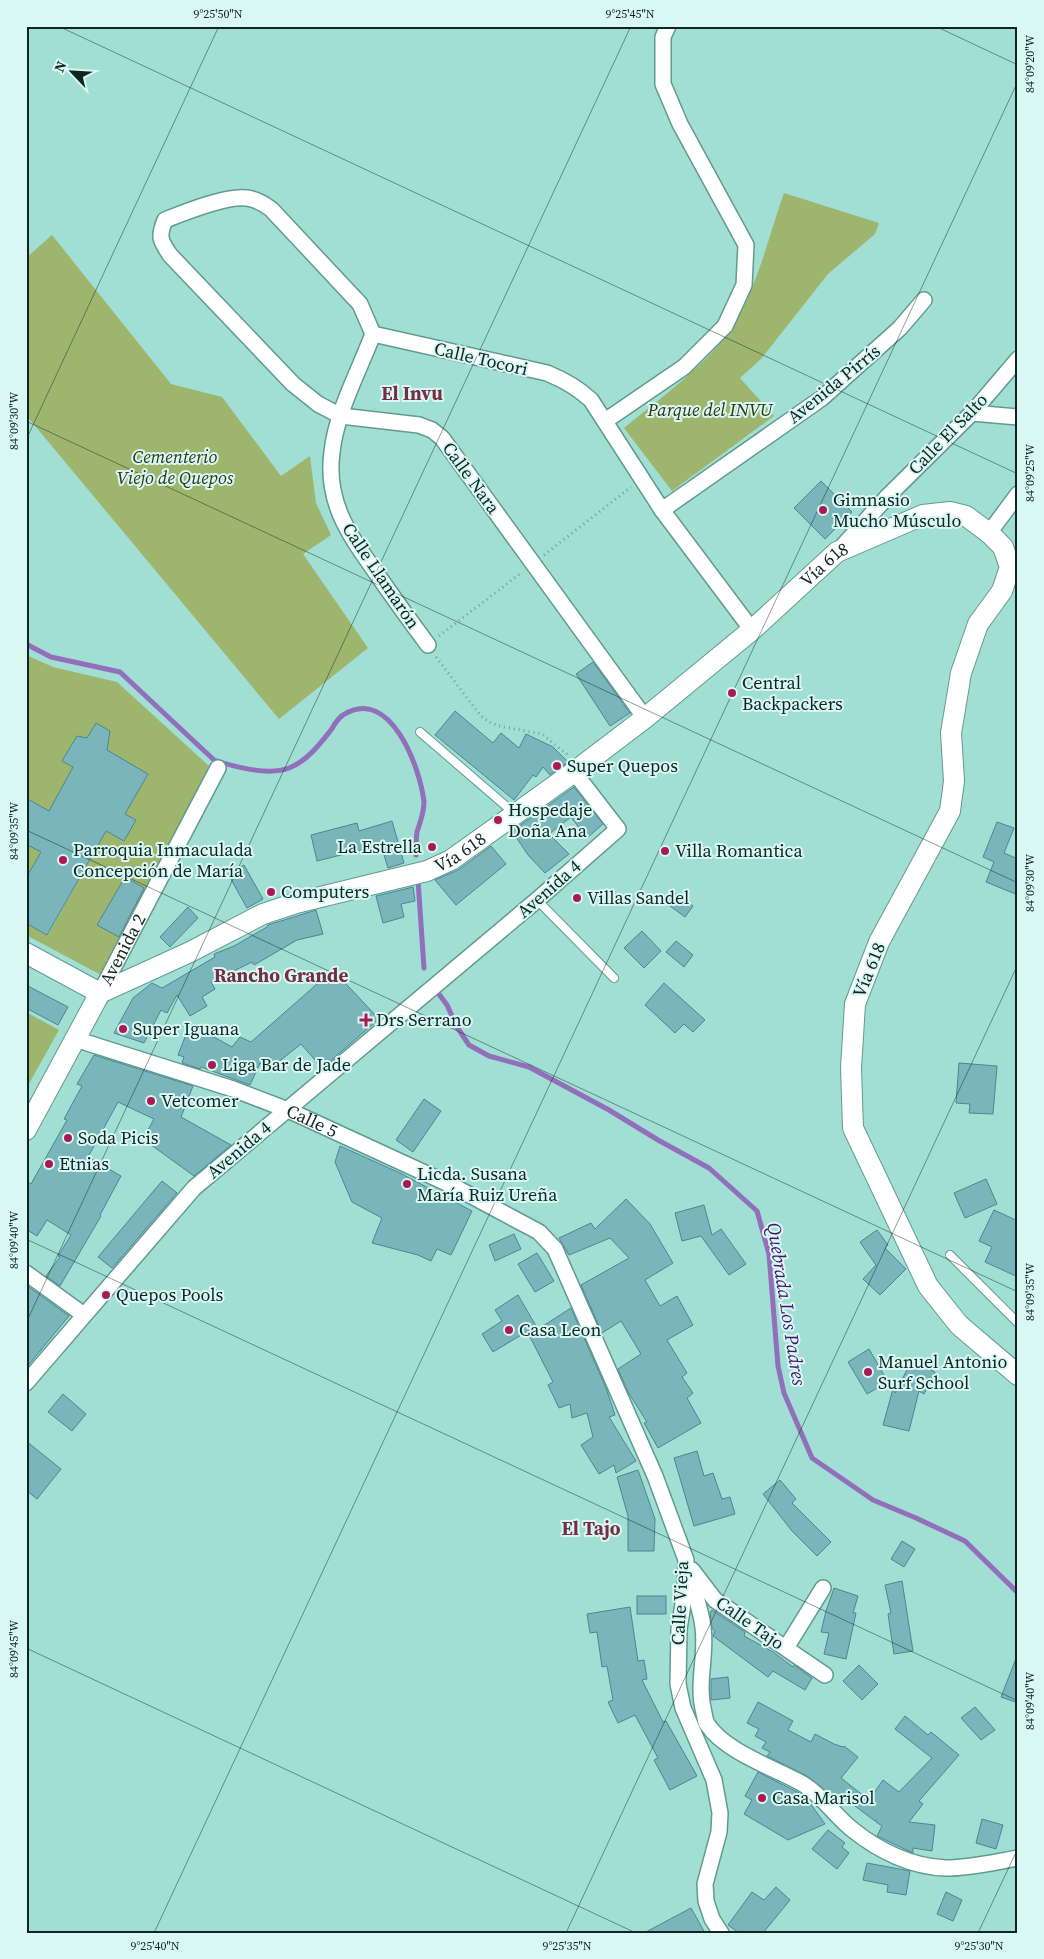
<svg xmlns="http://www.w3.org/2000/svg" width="1044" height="1959" font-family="'Source Serif 4',serif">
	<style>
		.green { fill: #9eb56d }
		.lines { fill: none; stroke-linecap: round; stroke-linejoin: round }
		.stream { stroke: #916fba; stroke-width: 5 }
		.building { fill: #79b5bb; stroke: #4b878c }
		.lane-casing { stroke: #609b92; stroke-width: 10 }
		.street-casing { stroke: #609b92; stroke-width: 18 }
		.secondary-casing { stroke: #609b92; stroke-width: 22 }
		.path { stroke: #71a29a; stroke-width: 3; stroke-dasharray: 1 4; stroke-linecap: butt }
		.lane { stroke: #fff; stroke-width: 8 }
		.street { stroke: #fff; stroke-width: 15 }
		.secondary { stroke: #fff; stroke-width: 20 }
		.ticks { fill: none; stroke: #0d2622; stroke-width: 1; stroke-opacity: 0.45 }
		.poi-dot { fill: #a91954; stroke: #daf8f3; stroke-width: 2 }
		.labels { text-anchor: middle; stroke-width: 4; stroke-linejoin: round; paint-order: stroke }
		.street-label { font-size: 18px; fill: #0d2622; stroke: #daf8f3 }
		.park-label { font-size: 18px; font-style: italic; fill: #2b3612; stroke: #daf8f3 }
		.poi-label { font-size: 18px; fill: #0d2622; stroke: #daf8f3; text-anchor: start }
		.neighbourhood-label { font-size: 19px; font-weight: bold; fill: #742e43; stroke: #daf8f3 }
		.water-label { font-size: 19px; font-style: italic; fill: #45136f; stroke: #daf8f3 }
		.neatline { fill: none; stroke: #0d2622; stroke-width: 2 }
		.ticks-label { font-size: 12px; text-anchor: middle; fill: #0d2622 }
	</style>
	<rect width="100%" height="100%" fill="#a1ded4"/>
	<g class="green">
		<path d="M784,193L879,223L875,234L828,274L761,359L740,378L774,416L672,491L624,428C659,399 714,360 736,321C759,281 769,235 784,193Z"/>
		<polygon points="52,235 171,384 222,397 281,476 310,456 316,503 331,535 303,554 368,648 279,719 26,415 26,258"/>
		<polygon points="26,655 53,667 117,682 210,767 103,976 26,935 26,923 48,935 106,831 124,841 136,820 66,781 65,809 26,878"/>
		<polygon points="26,1012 59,1030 26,1089"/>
	</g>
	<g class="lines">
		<g class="stream">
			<path d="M26,644L51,657L120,672L214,760C234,767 269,776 289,768C307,761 319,745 331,730C334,725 338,718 343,715C390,685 420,767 424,802C424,813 420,822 417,832C416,839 416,847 416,855"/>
			<polyline points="418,880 424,968"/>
			<polyline points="436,990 447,1005 457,1027 469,1045 489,1056 529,1067 609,1110 658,1140 709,1168 757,1211 769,1254 778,1366 784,1393 812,1458 873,1500 916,1518 965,1541 1018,1593"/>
		</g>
	</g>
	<g class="building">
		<polygon points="821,481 852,512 825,539 794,508"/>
		<polygon points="593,662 630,713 610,726 576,674"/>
		<polygon points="455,711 493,743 501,733 519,748 526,734 553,747 568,762 550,775 543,767 536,777 533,775 514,800 435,735"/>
		<polygon points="96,723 110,731 107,750 148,774 125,814 136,820 124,841 106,831 47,935 26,923 26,878 41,852 26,844 26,798 49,811 73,767 62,761 77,736 87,738"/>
		<polygon points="574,787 603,824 587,838 571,817 549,834 569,854 545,873 528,855 512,831"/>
		<polygon points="392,821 404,863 388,868 381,845 317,861 311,835 357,823 359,831"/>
		<polygon points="997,822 1014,828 1004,853 1018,859 1018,895 986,882 994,862 983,857"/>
		<polygon points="491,846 506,864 456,905 435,880 458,870"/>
		<polygon points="244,865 263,899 247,908 228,874"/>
		<polygon points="125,877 144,888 119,937 97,925"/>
		<polygon points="413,887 415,901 401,904 404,917 383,923 376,896"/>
		<polygon points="673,892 693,906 685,917 666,903"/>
		<polygon points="188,907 198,918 170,947 160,937"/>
		<polygon points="316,910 323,934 297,940 254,965 252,962 211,982 215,989 202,997 207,1006 190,1016 177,995 167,1013 161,1010 144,1043 114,1033 133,998 152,983 162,988 215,957 214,954 234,946 267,927 268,925"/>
		<polygon points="642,931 661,951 644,968 624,948"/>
		<polygon points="676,941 693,955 684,967 666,952"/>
		<polygon points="333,970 379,1019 322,1068 301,1044 267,1071 260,1063 250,1085 201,1067 200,1069 182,1063 184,1057 178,1055 190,1024 232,1047 240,1037 251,1042"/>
		<polygon points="664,983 705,1020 693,1032 684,1024 675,1033 645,1005"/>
		<polygon points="26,985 68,1007 58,1025 26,1008"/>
		<polygon points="94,1055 193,1086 181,1117 231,1145 194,1176 143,1139 154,1119 118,1102 88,1157 121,1176 100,1215 101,1216 60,1286 46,1276 60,1257 58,1256 71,1235 47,1220 37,1236 26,1229 26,1181 31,1184 67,1120 64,1119 82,1086 77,1084"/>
		<polygon points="959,1063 997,1066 993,1114 969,1113 970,1104 956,1103"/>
		<polygon points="424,1099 441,1111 413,1152 396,1140"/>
		<polygon points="340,1146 400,1173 472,1211 451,1255 437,1249 431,1261 418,1255 372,1243 382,1218 352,1202 335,1162"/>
		<polygon points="986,1179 997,1204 965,1218 954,1193"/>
		<polygon points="162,1181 177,1193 112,1268 98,1257"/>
		<polygon points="626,1199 650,1224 673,1263 645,1280 660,1306 677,1296 693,1325 667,1340 687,1373 682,1377 693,1393 687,1398 701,1423 658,1448 644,1423 647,1422 628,1392 618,1369 641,1354 621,1321 602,1333 581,1285 629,1258 610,1238 569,1255 559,1238 591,1223 595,1229"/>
		<polygon points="704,1205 712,1235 721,1229 746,1264 729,1275 701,1236 682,1241 675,1213"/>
		<polygon points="994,1210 1018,1221 1018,1277 985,1262 992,1247 979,1241"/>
		<polygon points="877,1230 888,1245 885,1248 906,1269 880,1295 863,1279 876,1265 860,1242"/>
		<polygon points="514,1234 521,1249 495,1261 489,1245"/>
		<polygon points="537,1253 554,1281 535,1292 518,1264"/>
		<polygon points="26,1285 69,1316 26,1368"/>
		<polygon points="518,1295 536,1326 493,1352 482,1334 502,1321 495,1310"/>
		<polygon points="571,1308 606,1388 615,1415 609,1417 636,1461 616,1473 614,1465 599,1474 581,1445 593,1437 587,1413 572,1418 570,1404 559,1408 548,1385 553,1382 529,1335"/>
		<polygon points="869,1349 888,1382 867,1394 848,1362"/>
		<polygon points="912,1360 935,1372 924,1394 919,1391 909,1431 883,1425 893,1389 895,1393"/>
		<polygon points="63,1394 86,1414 72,1431 48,1412"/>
		<polygon points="26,1441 61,1469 37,1499 26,1490"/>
		<polygon points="697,1451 704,1476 713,1473 722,1499 730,1497 735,1514 694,1526 674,1458"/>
		<polygon points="638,1470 655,1519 654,1551 628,1551 628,1516 617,1477"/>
		<polygon points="780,1480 796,1499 792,1503 831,1542 817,1556 792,1531 763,1494"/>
		<polygon points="902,1541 915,1549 904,1567 891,1559"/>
		<polygon points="902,1581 913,1651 894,1654 888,1614 891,1613 885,1585"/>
		<polygon points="834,1588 858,1596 853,1613 856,1613 846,1659 824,1654 829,1633 821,1632 826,1611"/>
		<rect x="637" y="1596" width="29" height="18"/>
		<polygon points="630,1607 638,1661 644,1660 647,1679 642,1680 663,1722 666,1721 697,1776 670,1790 654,1760 658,1758 635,1715 618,1723 608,1702 613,1700 607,1666 602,1667 597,1632 590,1633 587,1614"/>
		<polygon points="712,1610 745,1632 744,1636 773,1652 793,1667 794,1665 812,1678 805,1690 773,1671 768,1677 713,1636 715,1631 712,1628 710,1613"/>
		<polygon points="1017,1656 1018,1657 1018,1703 1001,1697"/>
		<polygon points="859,1665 878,1684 862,1700 843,1681"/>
		<polygon points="728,1677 730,1698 711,1700 711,1679"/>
		<polygon points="758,1702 793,1721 788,1730 811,1742 815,1734 834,1744 843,1747 844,1746 858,1757 841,1778 869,1800 883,1780 899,1792 932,1758 895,1729 905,1716 928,1735 931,1732 959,1755 919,1801 923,1804 909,1822 935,1825 932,1851 913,1848 913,1853 879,1837 877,1836 882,1826 876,1822 876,1820 875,1821 843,1797 840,1800 830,1795 807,1776 767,1756 770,1752 762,1748 766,1742 755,1736 759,1729 747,1723"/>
		<polygon points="975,1707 995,1730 981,1740 961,1718"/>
		<polygon points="758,1772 805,1796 825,1824 788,1840 744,1814 752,1800 745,1796"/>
		<polygon points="982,1819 1003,1825 996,1849 976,1843"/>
		<polygon points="828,1830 845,1843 842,1847 849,1853 837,1869 812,1849"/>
		<polygon points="867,1863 910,1871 906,1895 887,1892 888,1885 863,1880"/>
		<polygon points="776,1887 790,1900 763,1933 739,1933 728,1925 752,1892 764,1900"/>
		<polygon points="946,1892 962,1900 953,1921 937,1914"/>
		<polygon points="691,1908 705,1933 644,1933"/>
	</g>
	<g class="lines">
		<defs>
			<g id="lane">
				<polyline points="420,732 514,813"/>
				<polyline points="537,900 614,978"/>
				<polyline points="950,1255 1018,1323"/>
			</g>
			<g id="street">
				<path d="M373,334C359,371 336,413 332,452C325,504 351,537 379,577C395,600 411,622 428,645"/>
				<polyline points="972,413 1018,417"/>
				<polyline points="605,421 684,367 725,326 744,285 746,245 680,124 663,84 663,37 668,26"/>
				<polyline points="662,510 822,398 900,328 924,300"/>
				<polyline points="989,533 1018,494"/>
				<polyline points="840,549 887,497 972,413 1018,359"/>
				<path d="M645,718L442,438L432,430L419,425L341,416L318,404L293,384L170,255C160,240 158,237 165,220C185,212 227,195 247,198C256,199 264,204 271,209L360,304L373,334L547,373C564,380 577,387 591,400L662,510L752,630"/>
				<path id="s1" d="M100,993L218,768"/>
				<path id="s2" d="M75,1039L233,1089L288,1110L453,1186L539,1232L555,1249L655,1476L686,1560L685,1592L679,1629L678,1684L683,1708L714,1780L720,1813L719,1832L705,1884L706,1901L712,1919L721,1933"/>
				<polyline points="26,1273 84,1315"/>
				<polyline points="26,1383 194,1188 537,900 618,829 574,772"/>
				<polyline points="692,1570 715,1600 825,1675"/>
				<path d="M690,1575C694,1592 701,1610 703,1627C707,1657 696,1683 704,1713C705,1717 705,1721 707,1724C725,1752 775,1768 803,1784C823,1796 835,1816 853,1830C879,1851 912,1867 946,1868C970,1868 995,1862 1018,1858"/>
				<polyline points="786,1648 823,1588"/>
			</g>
			<g id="secondary">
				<polyline points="26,953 100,993"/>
				<path id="s3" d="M100,993L190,952L263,914L296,903L427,871L451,860L574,772L645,718L752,630L837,552L923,515L950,512L966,516L989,533L1003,547L1010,567L1002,591L978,624L961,673L951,733L954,781L950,811L879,942L855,1004L851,1068L853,1128L928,1286L959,1325L1018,1375"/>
				<polyline points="26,1130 100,993"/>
			</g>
		</defs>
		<use href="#lane" class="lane-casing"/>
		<use href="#street" class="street-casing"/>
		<use href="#secondary" class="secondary-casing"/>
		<g class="path">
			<polyline points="544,555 631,487"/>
			<polyline points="439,636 521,573"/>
			<polyline points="436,657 480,715 489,722 499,726 542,734 569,756"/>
		</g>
		<use href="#lane" class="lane"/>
		<use href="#street" class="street"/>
		<use href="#secondary" class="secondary"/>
	</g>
	<path class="ticks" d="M58,26L1018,474M935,26L1018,65M26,421L1018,883M26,440L219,26M26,830L1018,1292M26,1239L1018,1701M26,1323L631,26M26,1648L636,1933M154,1933L1018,81M566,1933L1018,964M978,1933L1018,1848"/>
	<g class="poi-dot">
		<circle cx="823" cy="510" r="5"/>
		<circle cx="732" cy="693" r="5"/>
		<circle cx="557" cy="766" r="5"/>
		<circle cx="498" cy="820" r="5"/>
		<circle cx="432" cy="847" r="5"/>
		<circle cx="665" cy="851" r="5"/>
		<circle cx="63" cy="860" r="5"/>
		<circle cx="271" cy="892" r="5"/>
		<circle cx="577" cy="898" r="5"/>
		<path d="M363.5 1012.5h5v5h5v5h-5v5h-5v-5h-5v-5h5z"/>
		<circle cx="123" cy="1029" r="5"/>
		<circle cx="212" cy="1065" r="5"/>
		<circle cx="151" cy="1101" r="5"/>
		<circle cx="68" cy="1138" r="5"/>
		<circle cx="49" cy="1164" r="5"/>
		<circle cx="407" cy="1184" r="5"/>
		<circle cx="106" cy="1295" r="5"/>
		<circle cx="509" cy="1330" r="5"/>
		<circle cx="868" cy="1372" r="5"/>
		<circle cx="762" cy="1798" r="5"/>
	</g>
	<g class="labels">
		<g class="street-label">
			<text transform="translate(481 359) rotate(13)" y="6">Calle Tocori</text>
			<text transform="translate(834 384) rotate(-39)" y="6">Avenida Pirrís</text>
			<text transform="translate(948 434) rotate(-46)" y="6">Calle El Salto</text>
			<text transform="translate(471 478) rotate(54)" y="6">Calle Nara</text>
			<text dy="6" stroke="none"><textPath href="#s3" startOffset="854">Vía 618</textPath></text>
			<text transform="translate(381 576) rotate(56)" y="6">Calle Llamarón</text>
			<text dy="6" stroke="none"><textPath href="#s3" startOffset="389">Vía 618</textPath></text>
			<text transform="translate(549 889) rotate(-41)" y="6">Avenida 4</text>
			<text dy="6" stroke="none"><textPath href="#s1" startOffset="49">Avenida 2</textPath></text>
			<text transform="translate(869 970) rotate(-68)" y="6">Vía 618</text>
			<text dy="6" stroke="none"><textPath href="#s2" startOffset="251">Calle 5</textPath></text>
			<text transform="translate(239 1150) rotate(-40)" y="6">Avenida 4</text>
			<text transform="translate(680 1603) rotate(-87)" y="6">Calle Vieja</text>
			<text transform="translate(750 1623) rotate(35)" y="6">Calle Tajo</text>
		</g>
		<g class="park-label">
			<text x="710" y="416">Parque del INVU</text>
			<text x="175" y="463">Cementerio<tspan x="175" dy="21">Viejo de Quepos</tspan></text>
		</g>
		<g class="poi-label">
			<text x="833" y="506">Gimnasio<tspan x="833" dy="21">Mucho Músculo</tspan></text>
			<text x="742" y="689">Central<tspan x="742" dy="21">Backpackers</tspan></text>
			<text x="567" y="772">Super Quepos</text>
			<text x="508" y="816">Hospedaje<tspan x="508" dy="21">Doña Ana</tspan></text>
			<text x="422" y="853" text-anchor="end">La Estrella</text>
			<text x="73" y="856">Parroquia Inmaculada<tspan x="73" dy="21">Concepción de María</tspan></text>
			<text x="675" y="857">Villa Romantica</text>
			<text x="281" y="898">Computers</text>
			<text x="587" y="904">Villas Sandel</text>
			<text x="376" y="1026">Drs Serrano</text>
			<text x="133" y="1035">Super Iguana</text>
			<text x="222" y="1071">Liga Bar de Jade</text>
			<text x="161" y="1107">Vetcomer</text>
			<text x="78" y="1144">Soda Picis</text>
			<text x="59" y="1170">Etnias</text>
			<text x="417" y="1180">Licda. Susana<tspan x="417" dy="21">María Ruiz Ureña</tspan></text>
			<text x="116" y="1301">Quepos Pools</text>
			<text x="519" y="1336">Casa Leon</text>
			<text x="878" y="1368">Manuel Antonio<tspan x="878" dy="21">Surf School</tspan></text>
			<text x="772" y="1804">Casa Marisol</text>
		</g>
		<g class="neighbourhood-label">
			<text x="412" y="400">El Invu</text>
			<text x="281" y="982">Rancho Grande</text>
			<text x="591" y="1535">El Tajo</text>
		</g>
		<g class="water-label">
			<text transform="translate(787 1304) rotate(81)" y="7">Quebrada Los Padres</text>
		</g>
	</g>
	<rect width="1044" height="1959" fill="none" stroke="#daf8f3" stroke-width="55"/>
	<g transform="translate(72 72) rotate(295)" stroke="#daf8f3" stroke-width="4" paint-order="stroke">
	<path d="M0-4L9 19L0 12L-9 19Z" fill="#0d2622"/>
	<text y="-8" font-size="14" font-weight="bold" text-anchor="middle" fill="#0d2622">N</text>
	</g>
	<rect x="28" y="28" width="988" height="1904" class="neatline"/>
	<g class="ticks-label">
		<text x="218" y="18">9°25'50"N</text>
		<text x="630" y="18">9°25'45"N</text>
		<text transform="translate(1030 64) rotate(-90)" y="4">84°09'20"W</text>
		<text transform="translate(14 421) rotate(-90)" y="4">84°09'30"W</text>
		<text transform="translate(1030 473) rotate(-90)" y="4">84°09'25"W</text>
		<text transform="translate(14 831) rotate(-90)" y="4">84°09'35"W</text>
		<text transform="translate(1030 883) rotate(-90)" y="4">84°09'30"W</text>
		<text transform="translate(14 1240) rotate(-90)" y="4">84°09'40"W</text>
		<text transform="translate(1030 1292) rotate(-90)" y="4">84°09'35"W</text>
		<text transform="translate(14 1649) rotate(-90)" y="4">84°09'45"W</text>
		<text transform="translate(1030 1701) rotate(-90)" y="4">84°09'40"W</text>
		<text x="155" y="1950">9°25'40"N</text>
		<text x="567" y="1950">9°25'35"N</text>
		<text x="979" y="1950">9°25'30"N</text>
	</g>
</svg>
